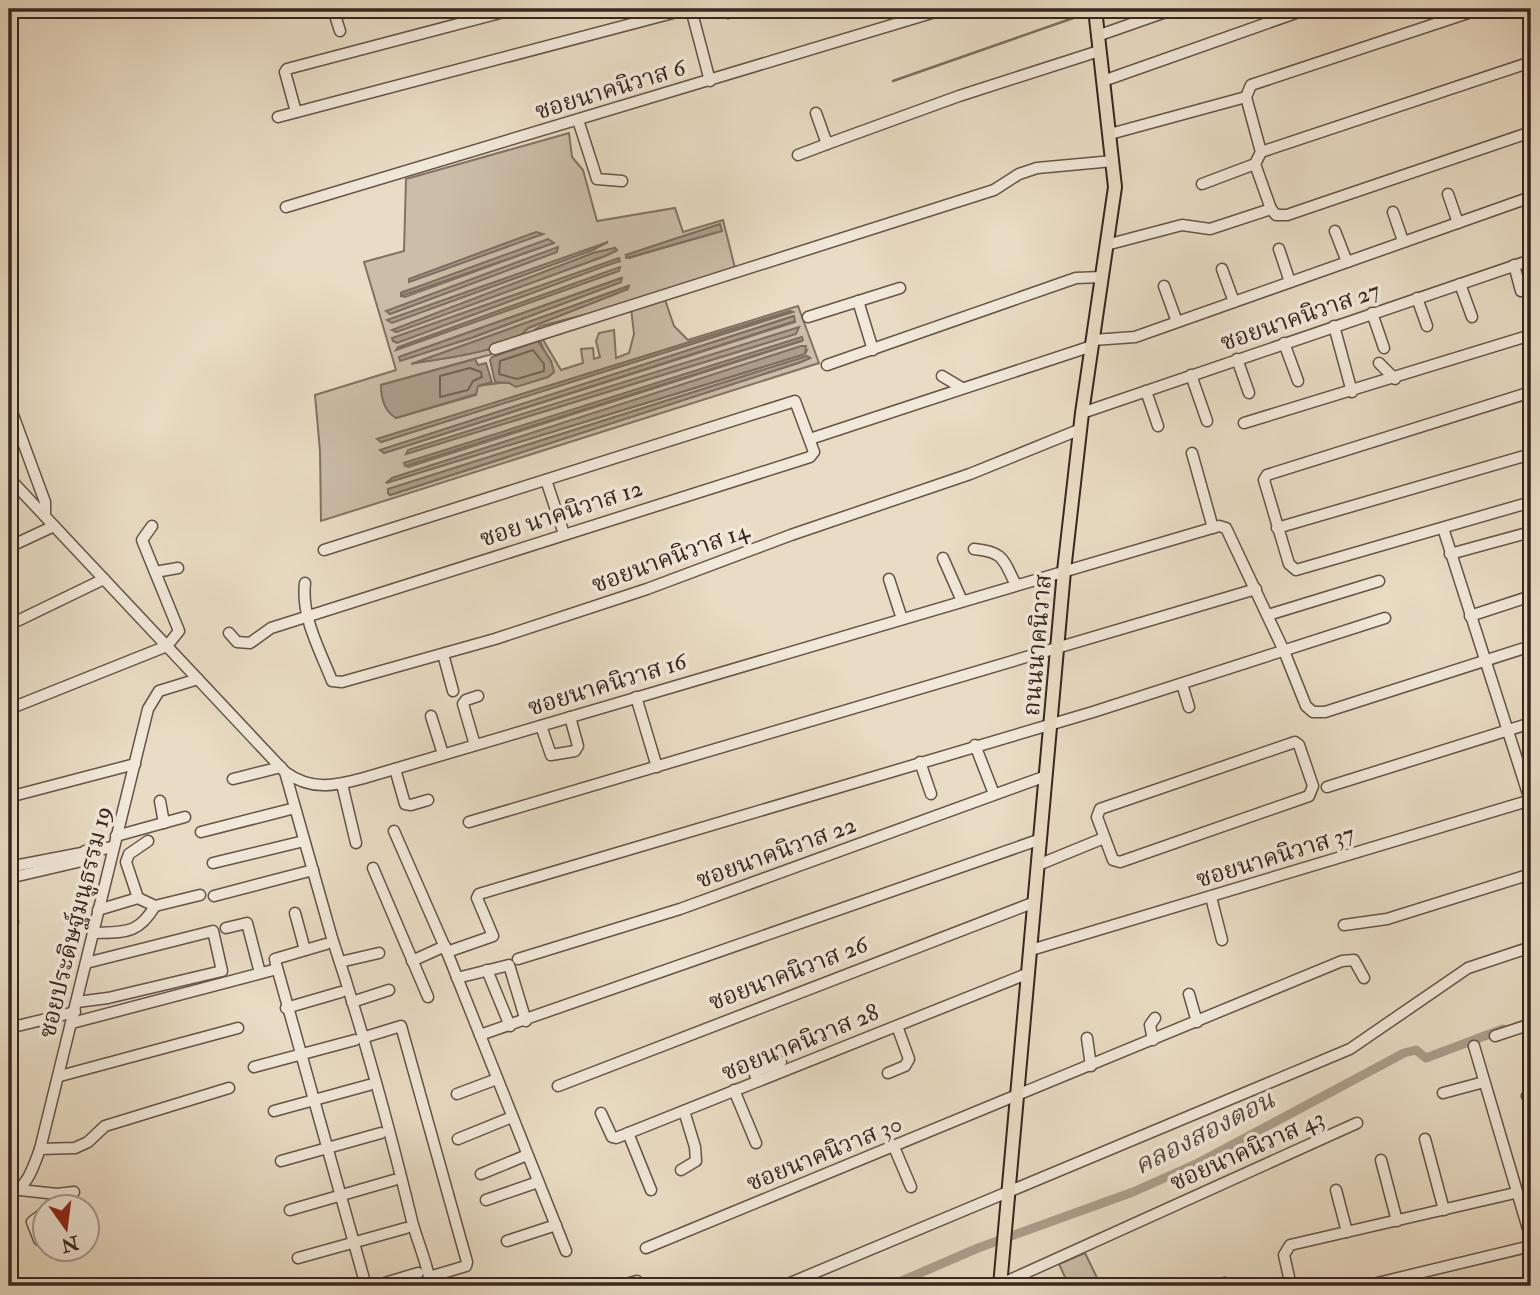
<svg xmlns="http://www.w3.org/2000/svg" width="1540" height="1295" font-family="'IM FELL Double Pica','Noto Serif Thai',serif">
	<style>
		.green { fill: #cbbda8; stroke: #827264; stroke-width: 2; fill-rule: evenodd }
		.water { fill: #ad9e8c; stroke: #7e6e60; stroke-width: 2 }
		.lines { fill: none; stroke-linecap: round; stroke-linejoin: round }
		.shore { stroke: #726256; stroke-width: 2 }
		.stream { stroke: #7e6e60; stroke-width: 2.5 }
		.canal { stroke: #ad9e8c; stroke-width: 9 }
		.minor-casing { stroke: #645448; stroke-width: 13 }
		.major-casing { stroke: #38261f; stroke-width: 16 }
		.minor { stroke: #f1e8d9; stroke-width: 10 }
		.major { stroke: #e9dcc4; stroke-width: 12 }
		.labels { text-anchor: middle; stroke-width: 7; stroke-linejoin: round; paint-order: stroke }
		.street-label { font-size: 24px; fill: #38261f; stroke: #f1e8d9 }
		.water-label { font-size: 26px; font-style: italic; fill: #5b4a40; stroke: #f1e8d9 }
	</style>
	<rect width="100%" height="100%" fill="#e9dcc4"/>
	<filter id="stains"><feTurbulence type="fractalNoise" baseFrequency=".00286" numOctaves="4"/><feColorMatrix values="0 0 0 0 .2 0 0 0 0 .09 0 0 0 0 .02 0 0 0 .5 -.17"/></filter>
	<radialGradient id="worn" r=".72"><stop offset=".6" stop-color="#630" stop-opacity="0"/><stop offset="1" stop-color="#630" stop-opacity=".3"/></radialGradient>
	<g class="green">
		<path d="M569,133L572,157L583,170L597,221L675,208L683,232L723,220L735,268L626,304L541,326L503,351L381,385L396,418L476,395L477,386L548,377L554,372L539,339L542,338L561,370L583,363L581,349L593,348L594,359L600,357L596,341L599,333L614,330L616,358L629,353L634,334L631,308L664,297L674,326L688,340L798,306L819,363L321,521L320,451L315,395L396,370L364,262L404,251L406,179ZM720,224L721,231L629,258L626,255ZM553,243L405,297L401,296L402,292ZM615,248L616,251L605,256L394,332L593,253ZM621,278V282L471,338L400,360V357ZM628,286V289L528,328C510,350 446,359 418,362ZM792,312L381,442L378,439L790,311ZM793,316L795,322L384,453L381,450ZM802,337V341L408,467L405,463ZM807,350L805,354L386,483ZM807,356L810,358L801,362L390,495L388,493L389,489Z"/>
		<polygon points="1085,1253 1101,1286 1069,1286 1059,1264"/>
	</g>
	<g class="water">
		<polygon points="720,224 722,231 626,258 626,255"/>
		<polygon points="536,232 543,234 409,282 409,279"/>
		<polygon points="548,239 554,243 401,296 401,293"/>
		<polygon points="608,242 593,250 392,323 387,320"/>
		<polygon points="558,247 557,252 390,314 386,311"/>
		<polygon points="615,248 617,250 605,256 397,332 392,330 593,253"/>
		<polygon points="619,258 620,261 605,266 397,343 393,341 392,338"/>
		<polygon points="620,267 619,271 396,350 398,347"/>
		<polygon points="622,278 621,282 471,338 400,361 399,357"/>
		<path d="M629,286L628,289L528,328C508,353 442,358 411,364Z"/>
		<polygon points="790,311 793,312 381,442 377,439"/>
		<polygon points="794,316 795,321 384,453 380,450"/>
		<polygon points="799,327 796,334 406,454 408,450"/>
		<polygon points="802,337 803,340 405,466 404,463"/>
		<polygon points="538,341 551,361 554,372 548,377 516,387 509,383 495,382 490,360 492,357"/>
		<polygon points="801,346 806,346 805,354 386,483 392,478"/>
		<polygon points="807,356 810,358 801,362 390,495 388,493 388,489"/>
		<path d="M475,359L478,365L486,363L492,382L478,386L476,394L396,418C384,411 381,398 381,385Z"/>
	</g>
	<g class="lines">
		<g class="shore">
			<polygon points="533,350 544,364 544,371 517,379 499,374 500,361"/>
			<polygon points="470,368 481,372 482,377 473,381 468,390 440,397 440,376"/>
		</g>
		<polyline class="stream" points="893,81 1082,15"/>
		<polyline class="canal" points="890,1286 978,1248 1133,1192 1198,1163 1404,1053 1416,1050 1426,1058 1503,1029"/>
		<defs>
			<g id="minor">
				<polyline points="333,9 340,31"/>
				<polyline points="393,9 394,12"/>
				<polyline points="691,9 710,81"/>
				<polyline points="727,9 728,13"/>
				<polyline points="1480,9 1251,85 1246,97 1261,152 1255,164 1271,209 1276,215 1287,215 1531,132"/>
				<polyline points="1097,36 1174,9"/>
				<polyline points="1103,81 1307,9"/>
				<polyline points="296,112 285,72 287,69 515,9"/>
				<polyline points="816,113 827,144 959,96 1099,51"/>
				<polyline points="278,117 688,9"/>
				<polyline points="578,120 597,179 622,181"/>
				<polyline points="1110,134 1246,97"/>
				<polyline points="1261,152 1531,62"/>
				<polyline points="798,155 827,144"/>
				<polyline points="1202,184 1255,164"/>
				<polyline points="1448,194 1458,223"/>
				<polyline points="286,207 945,9"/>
				<polyline points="1393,212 1403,241"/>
				<polyline points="1335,231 1347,262"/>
				<polyline points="1106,245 1182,225 1210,229 1271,209"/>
				<polyline points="1279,249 1290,282"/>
				<polyline points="1514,265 1521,291"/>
				<polyline points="1222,269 1234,302"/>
				<polyline points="1460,284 1472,317"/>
				<polyline points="1164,286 1177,322"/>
				<polyline points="1417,298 1427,326"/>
				<polyline points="858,301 873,350"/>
				<polyline points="1372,313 1384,348"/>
				<polyline points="808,317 900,288"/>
				<polyline points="1334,326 1352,392"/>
				<polyline points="1093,340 1135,337 1531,197"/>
				<polyline points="1284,343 1298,381"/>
				<polyline points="495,349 994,190 1019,174 1037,168 1113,161"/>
				<polyline points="1237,359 1249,393"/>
				<polyline points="1379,363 1395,379"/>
				<polyline points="827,365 1076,278 1102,277"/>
				<polyline points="1191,375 1207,421"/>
				<polyline points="942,376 962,388"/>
				<polyline points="1146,391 1158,426"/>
				<polyline points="1531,392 1267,475 1264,480 1289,564 1296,570 1531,502"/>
				<polyline points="9,404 45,502 45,516"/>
				<polyline points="1082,413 1531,260"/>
				<polyline points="1244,423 1531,335"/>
				<polyline points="810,439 1092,346"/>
				<polyline points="1192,453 1213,528"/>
				<path d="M9,478L285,772C311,791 335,786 364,778L1219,526L1226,528L1284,651L1306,706L1313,712H1325L1531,646"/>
				<polyline points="546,480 564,534"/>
				<polyline points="1277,528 1531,454"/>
				<polyline points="1443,528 1530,800"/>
				<polyline points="9,547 54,526"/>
				<path d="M974,549C1005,552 1003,560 1016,585"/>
				<polyline points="1450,554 1531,532"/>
				<polyline points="943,558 962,601"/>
				<polyline points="155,572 178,568"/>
				<polyline points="889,579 902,619"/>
				<path d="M305,583C301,617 320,650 332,681L342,682L495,639L647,589L791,535L970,474L1081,429"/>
				<polyline points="1268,615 1379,581"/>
				<polyline points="1470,616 1531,596"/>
				<polyline points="9,625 104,579"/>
				<polyline points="229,633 237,642 250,643 271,628 810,457 814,452 795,401 324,550"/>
				<polyline points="443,654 453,691"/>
				<polyline points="1182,684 1189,707"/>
				<polyline points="636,697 657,767"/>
				<polyline points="9,709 167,646 179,631 142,540 152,526"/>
				<polyline points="431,716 443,754"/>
				<polyline points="541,726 551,755 575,751 578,746 570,717"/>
				<polygon points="1295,742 1299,745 1313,786 1309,796 1120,862 1113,860 1097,817 1100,809"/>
				<polyline points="475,745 463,704 466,700 478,696"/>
				<polyline points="975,745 994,794"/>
				<polyline points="920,762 931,794"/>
				<polyline points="395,769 405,804 411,805 428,800"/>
				<path d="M285,772L332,938C363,1031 389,1126 412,1221C417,1240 425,1258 429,1277L466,1266L467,1262L401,1026L362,1038"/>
				<polyline points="233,779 281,767"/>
				<polyline points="342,784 356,843"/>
				<polyline points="1327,787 1531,723"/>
				<polyline points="9,797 135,764"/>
				<polyline points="160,801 164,823"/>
				<polyline points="469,822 1256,589"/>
				<polyline points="394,831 447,952 566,1251"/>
				<polyline points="201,832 295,808"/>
				<polyline points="116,836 185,817"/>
				<polyline points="213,863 304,841"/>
				<polyline points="1038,865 1104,838"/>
				<polyline points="9,867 113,847"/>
				<polyline points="373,868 428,997"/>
				<polyline points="9,878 82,861 85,851"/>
				<polyline points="214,896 313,870"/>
				<polyline points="1211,897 1222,940"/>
				<polyline points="138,898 126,862 129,854 148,841"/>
				<polyline points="9,903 13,922 9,923"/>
				<polyline points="98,910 138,898 155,906 200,895"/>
				<polyline points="295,913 305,950"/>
				<polyline points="1344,925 1387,919 1531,874"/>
				<polyline points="226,928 247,923 260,973"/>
				<path d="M93,933C124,932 138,935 155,906"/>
				<polyline points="326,944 275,959 276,964 366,1286"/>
				<polyline points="1031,950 1531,800"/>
				<polyline points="447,952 493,936 477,898 479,894 1093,712 1385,618"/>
				<polyline points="518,959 680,909 1046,776"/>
				<polyline points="412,961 445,946"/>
				<polyline points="340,962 379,953"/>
				<polyline points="487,970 510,1026"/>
				<polyline points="457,978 509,965 526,1021"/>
				<polyline points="1189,994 1197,1022"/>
				<polyline points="77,1002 108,998 222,971 213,931 86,963"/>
				<polyline points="352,1002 389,990"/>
				<polyline points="286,1008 341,992"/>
				<polyline points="72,1023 277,969"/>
				<polyline points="9,1028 75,1012"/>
				<polyline points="480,1035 1041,839"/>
				<polyline points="1495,1036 1531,1024"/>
				<polyline points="1087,1038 1091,1066"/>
				<polyline points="1153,1040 1150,1025 1155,1018"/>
				<polyline points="1474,1046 1531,1239"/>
				<polyline points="254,1067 355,1040"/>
				<polyline points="888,1073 905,1066 909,1059 897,1026"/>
				<polyline points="60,1076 238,1028"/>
				<polyline points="758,1081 754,1072 781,1062"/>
				<polyline points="558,1086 1035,902"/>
				<polyline points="734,1090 756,1143"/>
				<polyline points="1443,1093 1484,1082"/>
				<polyline points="457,1094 497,1079"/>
				<polyline points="1527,1096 1531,1095"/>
				<polyline points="274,1111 369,1085"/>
				<polyline points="601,1113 612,1137 616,1138 1029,973"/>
				<polyline points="628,1133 651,1190"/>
				<polyline points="458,1139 512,1117"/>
				<polyline points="1425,1139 1444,1210"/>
				<polyline points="894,1147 911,1187"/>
				<polyline points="40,1149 75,1148 88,1142 105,1126 229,1088"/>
				<polyline points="1381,1160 1397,1221"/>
				<polyline points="281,1161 381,1133"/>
				<polyline points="681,1170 696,1161 695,1147 684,1111"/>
				<polyline points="481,1174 527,1155"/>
				<polyline points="20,1190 57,1194 74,1192"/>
				<polyline points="1336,1190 1347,1232"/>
				<path d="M9,1196C28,1186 33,1168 40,1149L148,709L159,691L198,679"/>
				<polyline points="486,1200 538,1182"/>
				<polyline points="290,1210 394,1180"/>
				<polyline points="39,1240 32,1222 46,1211"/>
				<polyline points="507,1241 556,1225"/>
				<polyline points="646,1248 1342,961 1354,960 1364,978"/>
				<polyline points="298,1258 406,1228"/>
				<polyline points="1001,1284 1357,1123"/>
				<polyline points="375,1286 418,1273"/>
				<polyline points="618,1286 637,1281 642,1286"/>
				<polyline points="783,1286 1350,1049 1468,968 1531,947"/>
				<polyline points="1215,1286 1225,1283"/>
				<polyline points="1291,1286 1284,1255 1290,1245 1515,1193"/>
				<polyline points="1365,1286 1531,1246"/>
			</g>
			<polyline id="major" points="1000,1286 1064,571 1082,413 1115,187 1095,9"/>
		</defs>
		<use href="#minor" class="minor-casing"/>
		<use href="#major" class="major-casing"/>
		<use href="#minor" class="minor"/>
		<use href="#major" class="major"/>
	</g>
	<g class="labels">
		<g class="street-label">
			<text transform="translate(610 89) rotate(-17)" y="8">ซอยนาคนิวาส 6</text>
			<text transform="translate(1300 316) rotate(-19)" y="8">ซอยนาคนิวาส 27</text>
			<text transform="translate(561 513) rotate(-18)" y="8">ซอย นาคนิวาส 12</text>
			<text transform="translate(670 557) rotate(-20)" y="8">ซอยนาคนิวาส 14</text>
			<text transform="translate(1037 645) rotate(-85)" y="8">ถนนนาคนิวาส</text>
			<text transform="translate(607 684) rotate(-17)" y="8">ซอยนาคนิวาส 16</text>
			<text transform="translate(776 852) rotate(-20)" y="8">ซอยนาคนิวาส 22</text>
			<text transform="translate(1275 856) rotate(-17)" y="8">ซอยนาคนิวาส 37</text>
			<text transform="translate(75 922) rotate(-76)" y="8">ซอยประดิษฐ์มนูธรรม 19</text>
			<text transform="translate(788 973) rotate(-21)" y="8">ซอยนาคนิวาส 26</text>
			<text transform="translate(800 1042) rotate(-22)" y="8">ซอยนาคนิวาส 28</text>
			<text transform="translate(1247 1150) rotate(-24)" y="8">ซอยนาคนิวาส 43</text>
			<text transform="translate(824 1153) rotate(-22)" y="8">ซอยนาคนิวาส 30</text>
		</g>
		<g class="water-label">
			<text transform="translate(1204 1132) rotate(-27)" y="9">คลองสองตอน</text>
		</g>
	</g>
	<rect width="1540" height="1295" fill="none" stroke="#e9dcc4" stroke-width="35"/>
	<rect x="10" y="10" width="1519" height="1274" fill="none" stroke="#38261f" stroke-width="3.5"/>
	<rect x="18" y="18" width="1505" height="1260" fill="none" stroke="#38261f" stroke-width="2"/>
	<g transform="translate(66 1228) rotate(166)"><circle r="33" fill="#f1e8d9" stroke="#a79a8f" stroke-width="2"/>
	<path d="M0-5L12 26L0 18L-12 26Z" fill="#8f2418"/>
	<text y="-10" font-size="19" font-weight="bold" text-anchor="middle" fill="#38261f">N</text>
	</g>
	<rect width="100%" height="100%" filter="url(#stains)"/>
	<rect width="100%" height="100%" fill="url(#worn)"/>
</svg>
